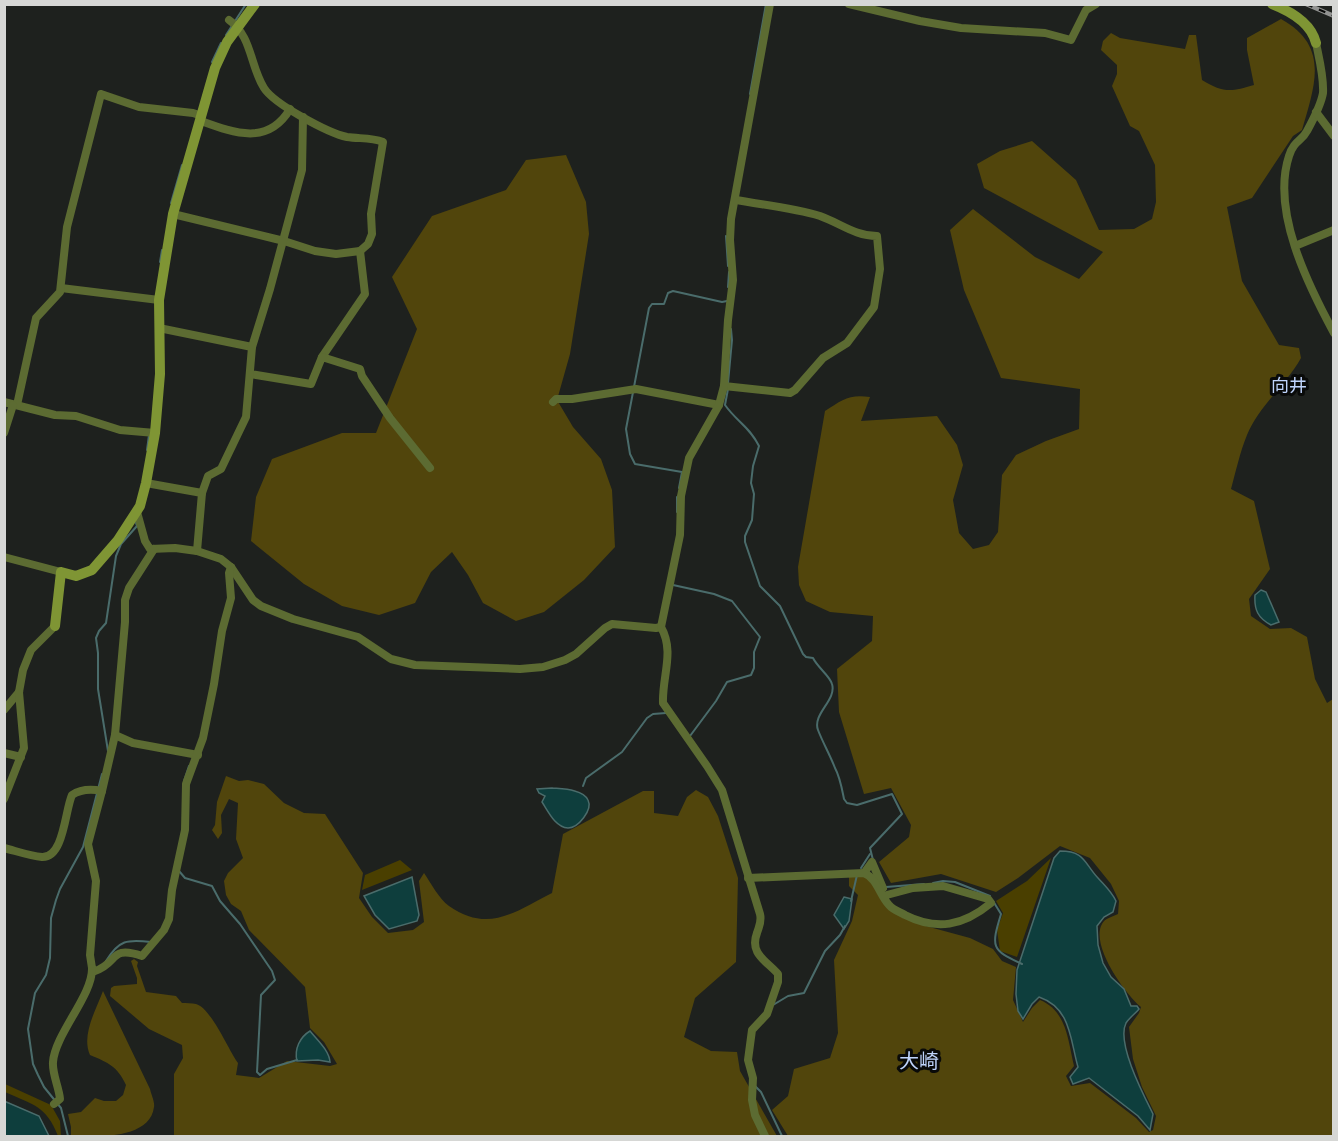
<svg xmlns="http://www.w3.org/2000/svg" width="1338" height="1141" font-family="'Libre Baskerville','Noto Sans JP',serif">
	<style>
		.green { fill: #4a3f00 }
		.forest { fill: #51450c }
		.water { fill: #0e3e3d; stroke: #4a6c6b; stroke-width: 1.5 }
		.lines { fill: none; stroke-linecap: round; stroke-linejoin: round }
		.stream { stroke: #4a6c6b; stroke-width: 2 }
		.street { stroke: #5c6b32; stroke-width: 8 }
		.secondary { stroke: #7f9534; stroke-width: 10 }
		.rail-casing { stroke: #929391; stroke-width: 4.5 }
		.rail { stroke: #090a09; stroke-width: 2; stroke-dasharray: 7; stroke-linecap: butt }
		.labels { text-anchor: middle; stroke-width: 6; stroke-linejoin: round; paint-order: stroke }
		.neighbourhood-label { font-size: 18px; fill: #bfd4fc; stroke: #090a09 }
		.quarter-label { font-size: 20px; fill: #bfd4fc; stroke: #090a09 }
	</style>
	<rect width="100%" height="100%" fill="#1e211e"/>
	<g class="green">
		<polygon points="1051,858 1017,957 1000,951 997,930 1003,913 996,901 1027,881"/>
		<polygon points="400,860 412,870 362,890 365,875"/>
		<path d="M5,1084L51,1105L60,1121L61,1136H58C46,1105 33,1105 5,1092Z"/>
	</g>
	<g class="forest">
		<path d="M1281,19C1330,46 1315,85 1302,130L1293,136L1252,198L1227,207L1242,281L1279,345L1299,348L1301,358C1286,385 1259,406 1247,435C1240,452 1236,471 1231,489L1254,501L1270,569L1249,599L1251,616L1270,629L1291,628L1307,637L1315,679L1327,703L1333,699V1136H788L772,1110L788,1096L794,1069L830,1058L838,1033L834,960L852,921L858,895L849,886V876H867L883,901L922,925L970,938L993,949L1002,961L1016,967L1013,1000L1023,1022L1032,1008L1040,1000C1067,1011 1068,1041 1074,1066L1066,1076L1071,1086L1090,1083L1136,1118L1149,1132L1153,1130L1156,1116L1142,1087L1133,1059L1129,1027L1139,1013L1141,1007C1125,994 1090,945 1102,924C1105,918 1112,917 1118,914L1119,901L1111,884L1090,858L1060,846L1018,878L996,892L941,874L891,883L879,862L909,837L911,825L891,788L864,794L839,712L837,669L872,641L873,616L830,612L806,601L799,585L798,567L825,411C842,400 849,394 870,397L861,421L937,416L957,445L963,465L953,500L959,533L973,549L989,545L998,532L1002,475L1016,455L1046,441L1079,429L1080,389L1001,378L964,290L950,230L973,209L1035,257L1079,279L1103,252L984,188L977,164L1000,151L1032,141L1076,180L1099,230L1134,229L1152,219L1156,202L1155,165L1139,131L1130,126L1112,86L1117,74V65L1101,50L1103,41L1111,33L1120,38L1185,49L1189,35H1196L1202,80C1223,93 1231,92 1254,85L1247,50V38Z"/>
		<polygon points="566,155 586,202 589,234 570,354 557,400 573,427 601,459 612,490 615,547 584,580 544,612 516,621 483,603 468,575 452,552 431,572 415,603 379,615 342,606 304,584 251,541 256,497 272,459 342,433 376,433 417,329 392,277 432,216 506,190 526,160"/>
		<path d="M226,776L239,781L248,780L264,784L284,803L304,813L325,814L363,873L359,898L372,917L388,933L413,930L424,922L419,881L424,873C431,883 439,899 449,906C489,934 516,911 552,893L563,834L643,791H654V813L678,816L687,797L696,790L708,797L718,816L738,878L736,962L695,998L684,1037L711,1051L737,1052L740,1071L777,1136H174V1074L183,1058L182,1045L149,1029L110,996L111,988L114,986L137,984V978L131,961L134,959L138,962L137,966L146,992L176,996L182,1003C186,1003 192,1003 196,1004C211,1008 228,1049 238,1063L236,1075L259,1078L287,1061L330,1066L337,1064L324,1042L310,1028L305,987L249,930L241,911L231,904L226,895L224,881L228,873L243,858L236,839L238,803L229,799L221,815L222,833L218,839L212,830L215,825L217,802Z"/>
		<path d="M103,991L150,1089C151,1094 155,1102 154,1107C150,1140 94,1137 71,1136V1127L68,1114L81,1112L95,1098L104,1101H116L123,1095L126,1085C117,1066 109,1063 90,1055C81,1035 96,1010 103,991Z"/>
	</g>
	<g class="water">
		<path d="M1261,590L1266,592L1279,622L1271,625C1258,618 1254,610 1255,595Z"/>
		<path d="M552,788C562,789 583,789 588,800C593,810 578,828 568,828C555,827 548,811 542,802L545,796L539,793L537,789Z"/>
		<path d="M1060,851C1085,851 1084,863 1098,878C1105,886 1111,891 1116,901L1113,912L1104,917L1097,926L1098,945L1103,963L1111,977L1124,989L1131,1006H1137L1139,1009C1136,1013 1129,1018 1126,1023C1116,1043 1144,1096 1153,1114L1150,1130L1138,1116L1089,1078L1073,1084L1070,1077L1078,1067C1070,1039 1071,1008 1039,997L1032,1004L1023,1019L1018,1011L1016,994L1017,970L1054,858Z"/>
		<polygon points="412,877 419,915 417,921 389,929 375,915 364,896"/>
		<polygon points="844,897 852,899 849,921 844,929 834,915"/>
		<path d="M310,1031C317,1040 329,1050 330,1062L318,1060L297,1061C294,1049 300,1037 310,1031Z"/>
		<polygon points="4,1101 39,1116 49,1136 5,1136"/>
	</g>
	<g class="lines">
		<g class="stream">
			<polyline points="226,35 246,4"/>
			<polyline points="212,62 221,43"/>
			<polyline points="750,94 766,4"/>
			<polyline points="171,203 182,165"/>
			<polyline points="726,236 728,266"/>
			<polyline points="160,262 162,250"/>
			<polyline points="728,287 729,272"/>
			<polyline points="728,383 732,340 731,329"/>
			<path d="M728,389L725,405C737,422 749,426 759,446L753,466L751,483L754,494L752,520L745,536V542L760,586L780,606L803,654L806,657L813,658C818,668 830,676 832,684C837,700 812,714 818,730C823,743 830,755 835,768C840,777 842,789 844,799L847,803L857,805L892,794L902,814L870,848L873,860"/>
			<polyline points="147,450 149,435"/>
			<polyline points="679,488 682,472 635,464 630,454 626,429 649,308 652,304 664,304 668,293 673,291 722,302 727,301"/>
			<polyline points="677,512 677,497"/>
			<polyline points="673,585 714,594 732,601 760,637 754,652 754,668 751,675 727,682 716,701 690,736"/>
			<polyline points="108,751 98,689 98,653 96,638 99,631 106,623 116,556 121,544 137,526 136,523"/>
			<polyline points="184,781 189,766"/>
			<polyline points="583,786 586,778 622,752 647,718 653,714 666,713"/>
			<polyline points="861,868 870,854"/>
			<polyline points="179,871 185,878 212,886 220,901 240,924 272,971 275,980 261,995 257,1072 260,1075 267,1069 297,1060"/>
			<polyline points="933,883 943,881 955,882 990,896"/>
			<polyline points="886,887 924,884"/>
			<polyline points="851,901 857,875"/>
			<path d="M993,901L1001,914C991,947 991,950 1022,964"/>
			<path d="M106,961C119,940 127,939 151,942"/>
			<polyline points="773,1005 788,996 804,993 825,951 840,935 845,926"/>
			<polyline points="755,1086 761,1092 782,1136"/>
			<polyline points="68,1136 61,1108 44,1087 38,1075 33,1064 28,1029 35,993 46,975 50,958 51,918 56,900 60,889 83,847 102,774"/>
		</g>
		<g class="street">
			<polyline points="849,4 920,21 961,28 1045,33 1071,40 1086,10 1096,4"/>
			<path d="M1316,43C1319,58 1324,77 1323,93C1321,105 1313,120 1307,131C1302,141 1294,140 1289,156C1271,211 1308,285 1334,333"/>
			<polyline points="1316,112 1334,136"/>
			<path d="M201,121C234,133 268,146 290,109"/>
			<path d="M173,214L284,241L315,251L336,254L360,251L368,244L372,234L371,214L383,142C371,137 359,139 347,137C328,133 274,104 264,88C250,66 252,36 229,20"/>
			<polyline points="1295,246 1334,230"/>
			<polyline points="61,288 159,300"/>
			<polyline points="159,328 252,347"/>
			<polyline points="322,357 365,294 360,251"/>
			<polyline points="250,374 311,384 322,357 360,369 362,376 390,418 430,468"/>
			<path d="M724,386L790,393L795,390L823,358L847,343L874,307L880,269L877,236C855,236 840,223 820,216C793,208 763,205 736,200"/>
			<polyline points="4,402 55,415 76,416 120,430 155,433"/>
			<polyline points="553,402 556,399 572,399 636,389 719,405"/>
			<polyline points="17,405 36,318 60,292 67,227 101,94 139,107 193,113 202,116"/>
			<polyline points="4,433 13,405"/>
			<polyline points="146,483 202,493"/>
			<polyline points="137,512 145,541 150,549 175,548 197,551 221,559 231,567 253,600 261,606 293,619 358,637 391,659 415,665 520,669 543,667 565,660 576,654 605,628 612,624 656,628 661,627"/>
			<polyline points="197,551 202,493 208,476 221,469 246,417 252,347 270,289 302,170 303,117"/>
			<polyline points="4,557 61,572"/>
			<polyline points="4,710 19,692"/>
			<polyline points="115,735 125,622 125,600 129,588 154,549"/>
			<polyline points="4,753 21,757"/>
			<polyline points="102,791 115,735 133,743 198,755"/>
			<polyline points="4,799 24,748 19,692 23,670 31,650 55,626"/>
			<path d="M4,848C16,851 30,856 42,857C64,858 65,810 72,795C81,789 92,789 102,791L88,844L96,881L90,955L92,968L95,971C119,963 109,945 142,956L164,930L169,919L172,890L185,830L186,784L203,738L214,684L222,631L231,598L229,573L231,567"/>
			<polyline points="864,873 872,862 883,888"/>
			<path d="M748,878L864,873C877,878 880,896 889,905C893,910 900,912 905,915C937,931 963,926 991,903L988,899L943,886L913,888L883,896"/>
			<path d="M54,1104L60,1099C59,1087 52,1074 53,1062C55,1034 93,995 92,968"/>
			<path d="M765,1136L755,1115L752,1100L753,1078L748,1060L752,1030L767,1014L778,982V974C767,961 749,954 757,933C759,926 762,922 760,914L722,790L707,766L663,703C662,676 675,652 661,627L680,535L681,496L689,458L719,405L724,386L728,320L733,280L730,240L731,219L770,4"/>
		</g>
		<g class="secondary">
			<path d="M1272,4C1290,11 1311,22 1316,43"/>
			<polyline points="55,626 61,572 76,576 92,570 118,540 140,506 146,483 155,433 160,374 159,300 173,214 215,68 227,42 255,4"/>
		</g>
		<defs>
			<polyline id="rail" points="1306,4 1334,16"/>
		</defs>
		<use href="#rail" class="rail-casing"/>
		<use href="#rail" class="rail"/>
	</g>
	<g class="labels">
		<g class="neighbourhood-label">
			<text x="1289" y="392">向井</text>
		</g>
		<g class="quarter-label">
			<text x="919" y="1068">大崎</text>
		</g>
	</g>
	<rect width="1338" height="1141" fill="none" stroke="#d6d7d5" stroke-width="12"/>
</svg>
